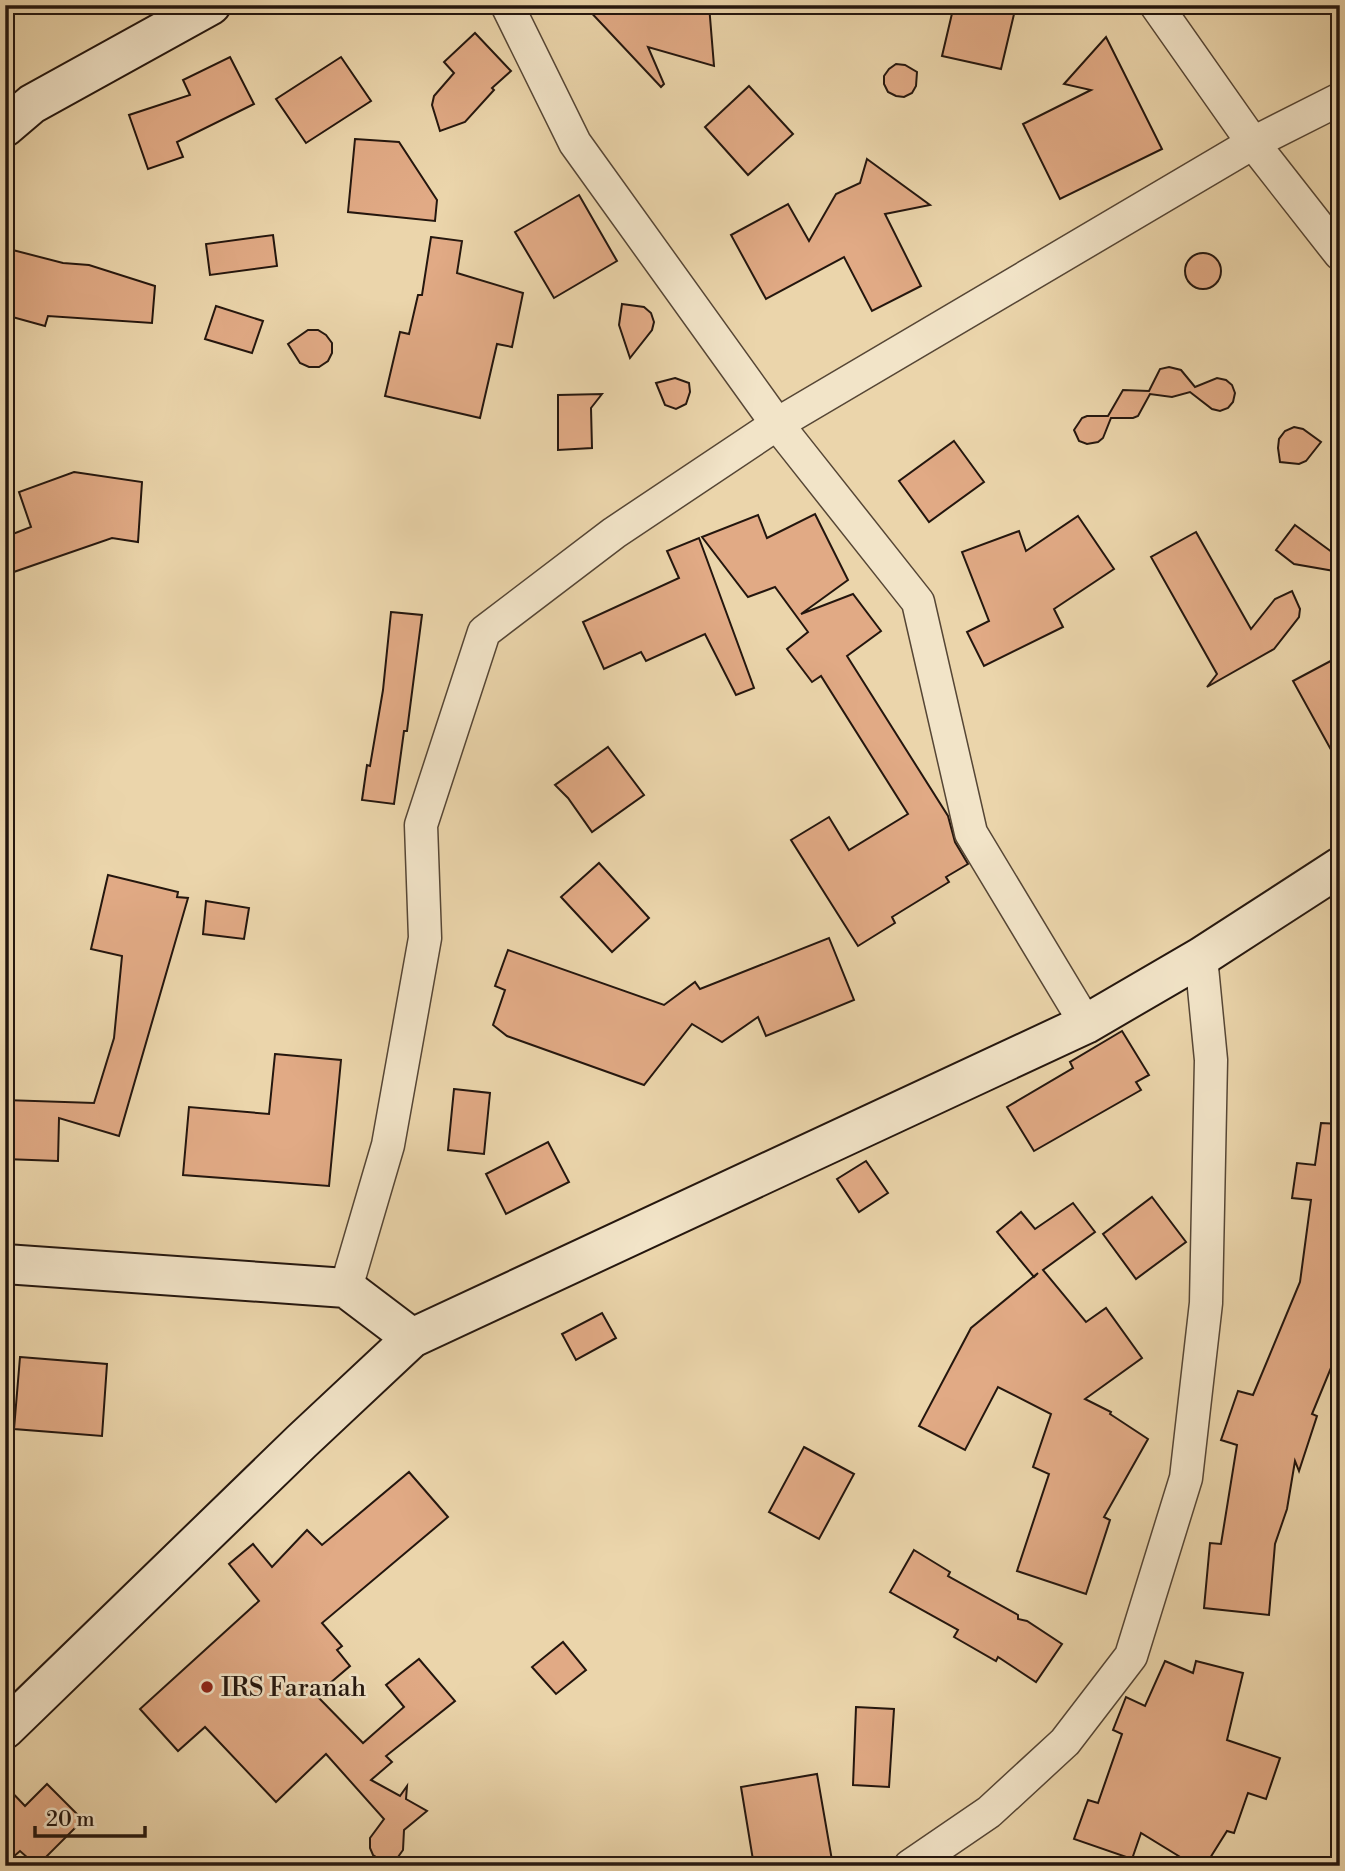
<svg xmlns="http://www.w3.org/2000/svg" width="1345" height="1871" font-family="'Libre Bodoni',serif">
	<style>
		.building { fill: #e1aa85; stroke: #24160e; stroke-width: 2 }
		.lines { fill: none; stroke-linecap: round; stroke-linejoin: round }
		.street-casing { stroke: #564635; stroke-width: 35 }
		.secondary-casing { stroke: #24160e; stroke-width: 42 }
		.street { stroke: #f2e4c8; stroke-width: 32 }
		.secondary { stroke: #f2e4c8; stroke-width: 38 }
		.poi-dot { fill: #8f2418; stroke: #f2e4c8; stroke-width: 2.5 }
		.labels { text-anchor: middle; stroke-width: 5; stroke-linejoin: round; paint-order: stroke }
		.poi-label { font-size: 26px; fill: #24160e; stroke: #f2e4c8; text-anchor: start }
	</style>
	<rect width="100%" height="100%" fill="#ebd5ab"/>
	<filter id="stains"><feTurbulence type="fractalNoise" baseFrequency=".00286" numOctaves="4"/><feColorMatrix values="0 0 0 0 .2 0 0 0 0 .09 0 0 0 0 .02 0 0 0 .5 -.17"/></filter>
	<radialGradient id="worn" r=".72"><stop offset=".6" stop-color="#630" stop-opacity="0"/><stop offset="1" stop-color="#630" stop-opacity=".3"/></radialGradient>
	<g class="building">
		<polygon points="584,5 709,5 714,66 648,47 664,84 661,87"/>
		<polygon points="954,5 997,5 1015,10 1001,69 942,56"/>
		<polygon points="475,33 511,71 492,88 494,90 465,122 440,131 432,105 434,96 454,73 444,62"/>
		<polygon points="1106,37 1162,149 1060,199 1023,124 1091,90 1064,84"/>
		<polygon points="230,57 254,104 177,142 183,157 148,169 129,115 190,95 183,80"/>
		<polygon points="341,57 371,101 306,143 276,99"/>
		<polygon points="896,64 905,65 917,72 916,86 912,93 904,97 896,96 888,92 884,84 884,76 889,69"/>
		<polygon points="749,86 793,134 748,175 705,127"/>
		<polygon points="355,139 399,142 437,200 435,221 348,212"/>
		<polygon points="867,159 930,205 885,214 921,286 872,311 844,257 766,299 731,235 788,204 809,241 836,194 860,183"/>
		<polygon points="579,195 617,261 554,298 515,232"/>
		<polygon points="273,235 277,266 210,275 206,244"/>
		<polygon points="431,237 462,241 457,273 523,293 512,347 497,344 480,418 385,396 400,332 409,334 418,295 422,295"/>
		<polygon points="5,248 63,263 89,265 155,286 152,323 48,316 45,326 5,315"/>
		<circle cx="1203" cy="271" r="18"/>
		<polygon points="622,304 644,307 651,313 654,322 652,330 630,358 619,325"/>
		<polygon points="216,306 263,321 252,353 205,339"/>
		<polygon points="308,330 318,330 326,335 332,343 332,353 328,361 319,367 309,367 300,363 288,344"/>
		<polygon points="1169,367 1181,370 1195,387 1217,378 1226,380 1232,385 1235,393 1233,402 1228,408 1220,411 1212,409 1190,392 1172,397 1150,394 1138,416 1133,418 1111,418 1103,438 1098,442 1087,444 1079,441 1074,430 1082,418 1087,416 1108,416 1123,390 1149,391 1160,369"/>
		<polygon points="675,378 689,383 690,392 686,404 676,409 665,405 656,383"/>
		<polygon points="602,394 591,408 592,448 558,450 558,395"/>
		<polygon points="1294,427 1303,429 1321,442 1306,461 1299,464 1280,462 1278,448 1279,439 1285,431"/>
		<polygon points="954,441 984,482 929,522 899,481"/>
		<polygon points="74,472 142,482 138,542 112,538 5,575 5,537 31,527 19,492"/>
		<polygon points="815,514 848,580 801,614 853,594 881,631 847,656 948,816 955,842 968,864 946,877 949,882 892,917 895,923 858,946 791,840 829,817 849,850 908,814 821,676 812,682 787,649 808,632 775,587 748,597 702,537 758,515 767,538"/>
		<polygon points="1078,516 1114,569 1054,609 1063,627 984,666 967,632 989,621 962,552 1019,531 1026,551"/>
		<polygon points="1295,525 1340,558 1340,572 1294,564 1276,550"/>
		<polygon points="1196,532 1251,629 1275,599 1292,591 1300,609 1299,617 1274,649 1207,687 1217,674 1151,557"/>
		<polygon points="699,538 754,688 736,695 705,634 646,661 641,652 604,669 583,622 679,578 667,551"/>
		<polygon points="391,612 422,615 407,731 404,731 394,804 362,800 367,765 370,766 383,690"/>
		<polygon points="1340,656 1340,766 1293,681"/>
		<polygon points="608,747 644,795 592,832 568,798 555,785"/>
		<polygon points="599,863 649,918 612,952 561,897"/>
		<polygon points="108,875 178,892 177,897 188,898 119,1136 59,1118 58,1161 5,1159 5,1100 94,1103 114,1038 122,956 91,949"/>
		<polygon points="206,901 249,908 244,939 203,934"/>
		<polygon points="829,938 854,1000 766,1036 758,1017 722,1042 692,1024 644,1085 507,1036 493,1025 505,990 495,986 508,950 664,1005 695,982 700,989"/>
		<polygon points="1122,1031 1149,1075 1136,1082 1141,1090 1034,1151 1007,1107 1073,1068 1070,1062"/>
		<polygon points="275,1054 341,1060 329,1186 183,1175 189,1107 269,1114"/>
		<polygon points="454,1089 490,1093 484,1154 448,1150"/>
		<polygon points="1321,1123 1340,1124 1340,1346 1312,1414 1317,1416 1299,1471 1295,1461 1287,1509 1275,1544 1269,1615 1204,1608 1210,1543 1221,1544 1237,1445 1221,1440 1238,1391 1253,1395 1300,1282 1311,1200 1292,1198 1297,1163 1315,1165"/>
		<polygon points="548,1142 569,1182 506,1214 486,1174"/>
		<polygon points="866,1161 888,1193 859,1212 837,1179"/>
		<polygon points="1152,1197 1186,1242 1136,1279 1103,1234"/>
		<polygon points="1073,1203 1095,1232 1043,1270 1086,1322 1106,1308 1142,1358 1085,1399 1111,1412 1110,1414 1148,1439 1104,1517 1110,1520 1086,1594 1017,1571 1049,1474 1033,1467 1051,1414 998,1387 965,1450 919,1426 971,1328 1038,1273 1034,1277 997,1232 1021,1212 1035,1229"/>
		<polygon points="602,1313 616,1338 576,1360 562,1334"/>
		<polygon points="20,1357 107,1364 102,1436 14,1429"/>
		<polygon points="804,1447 854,1474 819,1539 769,1512"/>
		<polygon points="409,1472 448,1517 322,1623 342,1646 337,1650 350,1666 316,1695 363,1743 404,1707 386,1685 419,1659 455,1701 386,1756 392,1762 371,1780 400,1796 407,1786 406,1799 427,1811 404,1830 403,1850 398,1857 389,1861 381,1860 373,1855 370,1848 370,1838 384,1819 326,1754 276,1802 205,1727 178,1751 140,1709 259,1601 229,1564 253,1544 272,1567 307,1530 322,1545"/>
		<polygon points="914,1550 950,1572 948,1576 1018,1615 1018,1619 1027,1621 1062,1644 1036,1682 998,1657 996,1661 954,1637 958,1630 890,1592"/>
		<polygon points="563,1642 586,1670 556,1694 532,1667"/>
		<polygon points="1165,1661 1193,1673 1196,1661 1243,1673 1227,1740 1280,1758 1266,1799 1248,1793 1234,1833 1227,1831 1205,1866 1195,1866 1141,1833 1132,1859 1074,1839 1088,1800 1098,1803 1122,1734 1113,1730 1126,1697 1145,1706"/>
		<polygon points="856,1707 894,1709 889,1787 853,1785"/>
		<polygon points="817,1774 833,1866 754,1866 741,1787"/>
		<polygon points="47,1784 83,1820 37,1866 20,1851 5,1864 5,1785 25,1806"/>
	</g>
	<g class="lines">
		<defs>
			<g id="street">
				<polyline points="507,5 575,143 777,424 918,602 971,833 1086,1024"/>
				<polyline points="1156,5 1253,143 1340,254"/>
				<polyline points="346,1288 388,1145 425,938 421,825 484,632 614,533 777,424 1253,143 1340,99"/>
				<polyline points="910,1866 989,1812 1065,1742 1131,1656 1186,1478 1206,1303 1211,1060 1201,957"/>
			</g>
			<g id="secondary">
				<polyline points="5,127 32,104 211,5"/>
				<polyline points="5,1264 346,1288 412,1338"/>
				<polyline points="5,1729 302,1441 412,1338 1086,1024 1201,957 1340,867"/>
			</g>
		</defs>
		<use href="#street" class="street-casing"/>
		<use href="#secondary" class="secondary-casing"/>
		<use href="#street" class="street"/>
		<use href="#secondary" class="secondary"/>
	</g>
	<circle class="poi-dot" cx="207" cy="1687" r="7"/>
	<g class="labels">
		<g class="poi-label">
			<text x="221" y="1696">IRS Faranah</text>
		</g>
	</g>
	<rect width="1345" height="1871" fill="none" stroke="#ebd5ab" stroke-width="28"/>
	<rect x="7" y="7" width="1331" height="1857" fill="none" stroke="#24160e" stroke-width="3.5"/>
	<rect x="14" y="14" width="1317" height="1843" fill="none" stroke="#24160e" stroke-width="2"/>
	<path d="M35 1826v10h110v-10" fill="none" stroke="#24160e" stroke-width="3.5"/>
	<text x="46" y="1826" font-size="21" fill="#24160e" stroke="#f2e4c8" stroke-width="5" paint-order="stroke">20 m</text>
	<rect width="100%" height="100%" filter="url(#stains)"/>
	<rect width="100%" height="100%" fill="url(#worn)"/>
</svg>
